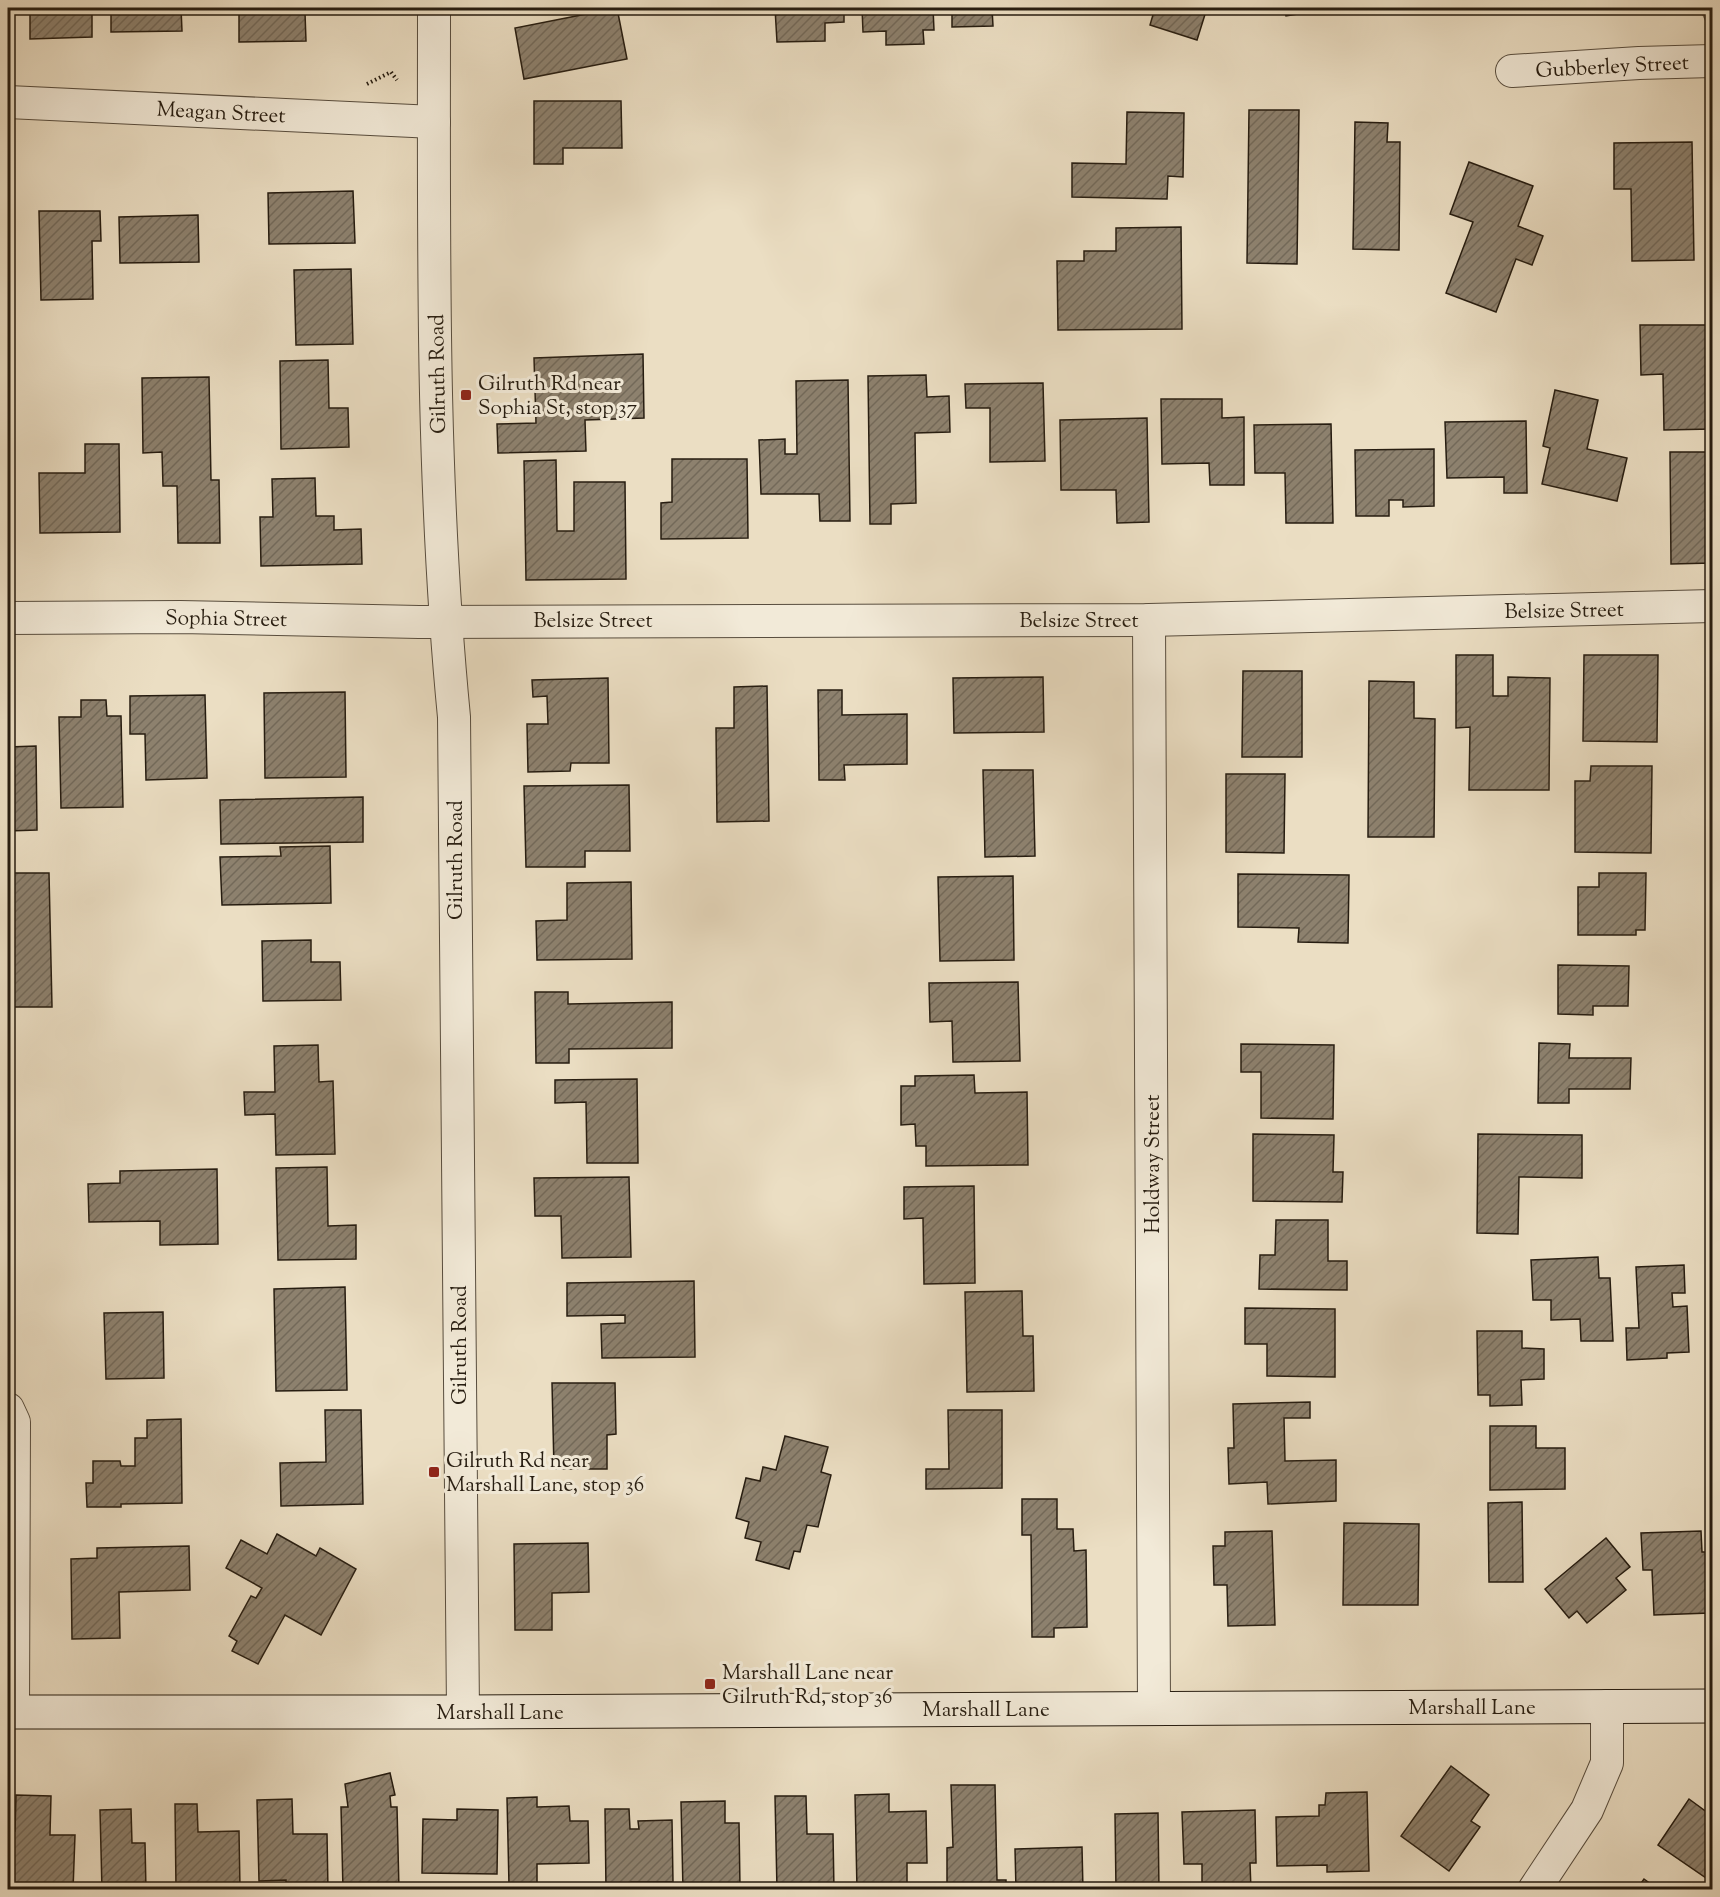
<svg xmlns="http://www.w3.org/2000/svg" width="1720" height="1897" font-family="'Sorts Mill Goudy',serif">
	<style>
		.forest { fill: url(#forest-crowns); stroke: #786d5b; stroke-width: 1.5 }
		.building { fill: url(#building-hatch); stroke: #271d11; stroke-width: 1.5 }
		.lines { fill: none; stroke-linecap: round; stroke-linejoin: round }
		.street-casing { stroke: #584d3e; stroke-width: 34 }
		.secondary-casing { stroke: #271d11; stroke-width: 35 }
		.path { stroke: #271d11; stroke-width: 4; stroke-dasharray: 1.5 3; stroke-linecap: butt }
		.street { stroke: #f2ead8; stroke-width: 32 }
		.secondary { stroke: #f2ead8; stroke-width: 33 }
		.poi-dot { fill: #8f2418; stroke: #f2ead8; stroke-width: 2 }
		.labels { text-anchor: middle; stroke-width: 6; stroke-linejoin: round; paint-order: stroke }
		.street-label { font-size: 21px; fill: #271d11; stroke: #f2ead8 }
		.poi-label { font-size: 21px; fill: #271d11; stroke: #f2ead8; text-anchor: start }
	</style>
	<defs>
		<pattern id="forest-crowns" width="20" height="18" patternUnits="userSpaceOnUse" patternTransform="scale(1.5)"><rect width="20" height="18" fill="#cabda5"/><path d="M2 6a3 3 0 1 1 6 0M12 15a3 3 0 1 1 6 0" fill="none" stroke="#aea28d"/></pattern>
		<pattern id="building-hatch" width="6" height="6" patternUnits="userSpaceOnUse" patternTransform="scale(1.5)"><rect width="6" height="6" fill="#8d816e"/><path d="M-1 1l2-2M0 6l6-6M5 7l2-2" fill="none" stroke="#736959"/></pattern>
	</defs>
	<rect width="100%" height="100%" fill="#ebdec3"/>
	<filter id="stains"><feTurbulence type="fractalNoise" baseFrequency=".00333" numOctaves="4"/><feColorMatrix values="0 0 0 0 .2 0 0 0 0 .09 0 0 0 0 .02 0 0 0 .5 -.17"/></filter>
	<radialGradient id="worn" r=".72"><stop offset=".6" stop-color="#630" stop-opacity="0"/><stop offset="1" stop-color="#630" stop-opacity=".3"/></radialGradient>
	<polygon class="forest" points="1700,8 1712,8 1712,31 1709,28"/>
	<g class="building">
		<polygon points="8,8 9,8 10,37 8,37"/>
		<polygon points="30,8 92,8 92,37 30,39"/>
		<polygon points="111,8 181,8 182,31 111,32"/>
		<polygon points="239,8 298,8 298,13 305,13 306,41 239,42"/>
		<polygon points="617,8 627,59 524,79 515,28"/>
		<polygon points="775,8 844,8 844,22 825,23 825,41 777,42"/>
		<polygon points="862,8 933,8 934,30 923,30 924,44 886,45 886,31 863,32"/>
		<polygon points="952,8 992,8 993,26 952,27"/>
		<polygon points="1155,8 1207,8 1197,40 1150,25"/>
		<polygon points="1284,8 1335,8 1286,16"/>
		<polygon points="534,101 621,101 622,148 563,148 563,164 534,164"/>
		<polygon points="1249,110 1299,110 1297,264 1247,263"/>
		<polygon points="1127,112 1184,113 1183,177 1168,176 1167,199 1072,197 1072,163 1126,164"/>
		<polygon points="1355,122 1388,123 1387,142 1400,142 1399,250 1353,249"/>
		<polygon points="1692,142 1694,260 1632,261 1631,189 1614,189 1614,143"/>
		<polygon points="1469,162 1533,186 1518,226 1543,236 1532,265 1516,259 1496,312 1446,293 1473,222 1450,214"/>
		<polygon points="353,191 355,243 269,244 268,193"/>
		<polygon points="39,211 100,211 101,241 92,241 93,299 41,300"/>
		<polygon points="198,215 199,262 120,263 119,217"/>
		<polygon points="8,220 9,290 8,290"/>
		<polygon points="1181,227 1182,329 1058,330 1057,261 1084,261 1084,251 1116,251 1116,228"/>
		<polygon points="351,269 353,344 296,345 294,270"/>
		<polygon points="1640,325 1712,325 1712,429 1664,430 1663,374 1641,375"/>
		<polygon points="643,354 644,418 585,420 586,451 498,453 497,424 536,423 534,358"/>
		<polygon points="328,360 329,408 348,408 349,447 281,449 280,361"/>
		<polygon points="926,375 927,397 949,396 950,432 915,433 916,503 891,504 891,524 870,524 868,376"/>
		<polygon points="209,377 211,480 219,480 220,543 178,543 177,486 163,486 162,452 143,453 142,378"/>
		<polygon points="848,380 850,521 820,521 819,494 761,494 759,440 785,439 785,454 797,454 796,381"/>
		<polygon points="1043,383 1045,461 990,462 990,408 966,408 965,384"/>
		<polygon points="1555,390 1598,400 1587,449 1627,458 1617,501 1542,484 1550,448 1543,446"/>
		<polygon points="1161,399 1222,399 1222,418 1244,417 1244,485 1210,485 1209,463 1162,464"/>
		<polygon points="1147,418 1149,522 1117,523 1116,490 1061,490 1060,420"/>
		<polygon points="1526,421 1527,493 1504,493 1504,477 1447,478 1445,422"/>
		<polygon points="1331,424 1333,523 1286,523 1285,473 1255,473 1254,425"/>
		<polygon points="85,444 119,444 120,532 40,533 39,473 85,473"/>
		<polygon points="1434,449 1434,506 1403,507 1403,500 1389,500 1389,516 1356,516 1355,450"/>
		<polygon points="1670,452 1712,452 1712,563 1671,564"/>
		<polygon points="672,459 747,459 748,538 661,539 661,503 672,502"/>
		<polygon points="556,460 557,531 574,531 574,482 625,482 626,579 526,580 524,461"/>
		<polygon points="315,478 316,516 334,516 334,530 361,529 362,564 261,566 260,517 273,517 272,479"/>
		<polygon points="8,483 9,538 8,538"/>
		<polygon points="1456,655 1493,655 1493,696 1508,696 1508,677 1550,678 1549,790 1469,790 1470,727 1456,728"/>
		<polygon points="1584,655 1658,655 1657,742 1583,741"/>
		<polygon points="1243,671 1302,671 1302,757 1242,757"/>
		<polygon points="1043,677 1044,732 954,733 953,678"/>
		<polygon points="608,678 609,763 571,763 570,771 528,772 527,724 548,724 547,696 533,697 532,680"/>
		<polygon points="1369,681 1414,682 1414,718 1435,719 1434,837 1368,837"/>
		<polygon points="767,686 769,821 717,822 716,728 734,728 734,687"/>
		<polygon points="818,690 842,690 842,715 907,714 907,764 844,765 845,780 819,780"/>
		<polygon points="345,692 346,777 265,778 264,693"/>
		<polygon points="205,695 207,778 146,780 145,734 130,734 130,696"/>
		<polygon points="81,700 106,700 107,716 121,716 123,807 61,808 59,717 81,717"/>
		<polygon points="36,746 37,830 8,831 8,747"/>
		<polygon points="1591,766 1652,766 1651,853 1575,852 1575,781 1590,781"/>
		<polygon points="983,770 1033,770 1035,856 985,857"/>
		<polygon points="1226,774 1285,774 1284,853 1226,852"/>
		<polygon points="629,785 630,851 585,851 585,867 526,867 524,786"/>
		<polygon points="363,797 363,842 221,844 220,800"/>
		<polygon points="330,846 331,903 222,905 220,857 281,856 280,847"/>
		<polygon points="8,873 49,873 52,1007 8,1007"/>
		<polygon points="1599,873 1646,873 1645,930 1636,930 1636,935 1578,935 1578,887 1599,887"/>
		<polygon points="1238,874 1349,875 1348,943 1298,942 1299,928 1238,927"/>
		<polygon points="1013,876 1014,960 940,961 938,877"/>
		<polygon points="631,882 632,959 537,960 536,921 567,920 567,883"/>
		<polygon points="311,940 311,962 340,962 341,1000 263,1001 262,941"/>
		<polygon points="1558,965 1629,966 1628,1006 1593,1006 1593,1015 1558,1014"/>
		<polygon points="1018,982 1020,1061 953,1062 952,1021 930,1022 929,983"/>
		<polygon points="535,992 568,992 568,1004 672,1002 672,1048 569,1049 569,1063 536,1063"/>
		<polygon points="1539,1043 1570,1044 1569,1058 1631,1058 1630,1089 1569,1089 1569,1103 1538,1103"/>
		<polygon points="1241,1044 1334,1045 1333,1119 1261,1118 1261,1072 1241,1072"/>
		<polygon points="318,1045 319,1082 333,1081 335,1154 276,1155 275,1114 245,1115 244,1092 275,1092 274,1046"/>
		<polygon points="974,1075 975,1093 1027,1092 1028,1165 926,1166 926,1146 916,1146 915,1124 901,1125 901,1086 915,1086 915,1076"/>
		<polygon points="637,1079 638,1163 587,1163 586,1102 555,1103 555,1080"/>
		<polygon points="1253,1134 1334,1135 1333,1172 1343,1172 1342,1202 1253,1201"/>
		<polygon points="1478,1134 1582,1135 1582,1178 1519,1177 1518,1234 1477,1233"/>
		<polygon points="327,1167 328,1226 356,1225 356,1259 278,1260 276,1168"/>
		<polygon points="217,1169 218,1244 160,1245 160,1221 89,1222 88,1184 120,1183 120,1171"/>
		<polygon points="629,1177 631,1257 562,1258 561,1216 535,1216 534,1178"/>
		<polygon points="974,1186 975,1283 924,1284 923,1218 904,1219 904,1187"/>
		<polygon points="1276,1220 1328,1220 1328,1261 1347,1261 1347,1290 1259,1289 1260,1255 1275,1255"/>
		<polygon points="1598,1257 1599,1278 1610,1278 1613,1341 1581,1341 1580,1319 1551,1320 1551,1300 1533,1300 1531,1260"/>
		<polygon points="1708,1262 1712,1262 1712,1302 1709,1302"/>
		<polygon points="1684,1265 1685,1293 1672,1293 1673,1307 1687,1306 1689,1352 1667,1353 1667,1358 1627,1360 1626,1328 1639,1328 1636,1267"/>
		<polygon points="694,1281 695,1357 602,1358 601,1324 625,1323 625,1315 567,1316 567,1283"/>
		<polygon points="345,1287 347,1390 276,1391 274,1289"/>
		<polygon points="1022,1291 1023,1336 1033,1336 1034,1391 967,1392 965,1292"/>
		<polygon points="1245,1308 1335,1309 1335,1377 1267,1376 1267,1344 1245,1344"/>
		<polygon points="163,1312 164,1378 106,1379 104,1313"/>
		<polygon points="1710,1320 1712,1320 1712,1357 1711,1357"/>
		<polygon points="1477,1331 1522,1331 1522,1348 1544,1349 1544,1379 1521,1380 1522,1405 1490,1406 1490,1395 1478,1395"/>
		<polygon points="552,1383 615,1383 616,1434 607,1435 607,1469 554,1469"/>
		<polygon points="1310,1402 1310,1418 1284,1418 1285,1461 1336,1460 1336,1501 1268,1504 1267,1482 1229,1484 1228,1448 1234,1448 1233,1404"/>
		<polygon points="325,1410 361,1410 363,1504 281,1506 280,1463 326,1462"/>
		<polygon points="948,1410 1002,1410 1002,1488 926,1489 926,1469 949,1469"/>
		<polygon points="181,1419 182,1503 121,1504 121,1507 87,1507 86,1483 93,1483 93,1461 120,1461 121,1466 135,1466 135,1438 147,1438 147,1420"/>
		<polygon points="1490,1426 1536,1426 1536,1448 1565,1448 1565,1489 1490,1490"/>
		<polygon points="785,1436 828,1447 821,1472 831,1475 818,1527 807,1525 800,1552 794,1551 789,1569 756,1560 761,1542 745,1538 749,1522 736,1518 746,1478 760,1481 763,1467 776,1470"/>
		<polygon points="1022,1499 1057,1499 1057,1529 1073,1529 1074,1551 1086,1550 1087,1627 1054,1628 1054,1637 1032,1637 1031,1535 1022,1535"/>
		<polygon points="1522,1502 1523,1582 1489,1582 1488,1503"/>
		<polygon points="1344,1523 1419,1524 1418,1605 1343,1605"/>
		<polygon points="1272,1531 1275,1625 1228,1626 1227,1585 1214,1585 1213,1546 1225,1546 1225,1532"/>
		<polygon points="1701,1531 1702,1552 1707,1552 1710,1613 1654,1615 1652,1570 1643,1570 1641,1533"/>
		<polygon points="277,1534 316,1556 320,1548 356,1569 321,1635 285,1615 258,1664 232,1651 237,1641 229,1636 251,1596 256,1598 262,1588 226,1568 241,1540 267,1554"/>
		<polygon points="1606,1538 1630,1567 1616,1578 1626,1590 1587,1623 1577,1611 1569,1618 1545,1589"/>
		<polygon points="588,1543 589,1592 552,1593 552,1630 515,1630 514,1544"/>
		<polygon points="189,1546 190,1590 119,1592 120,1638 72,1639 71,1559 97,1558 97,1548"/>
		<polygon points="1451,1766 1489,1795 1471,1821 1480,1827 1449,1871 1401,1836"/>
		<polygon points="390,1773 395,1795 390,1796 391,1807 397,1807 399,1890 343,1890 341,1807 348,1807 345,1784"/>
		<polygon points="951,1785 995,1785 997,1880 1006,1880 1006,1890 947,1890 947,1848 953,1847"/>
		<polygon points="1367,1792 1369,1871 1327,1872 1327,1865 1277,1866 1276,1817 1319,1816 1319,1805 1325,1805 1326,1793"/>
		<polygon points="889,1794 889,1812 926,1811 927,1863 907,1863 907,1890 857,1890 855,1795"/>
		<polygon points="16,1795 51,1796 50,1835 75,1835 73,1890 8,1890 8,1831 15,1831"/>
		<polygon points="775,1796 806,1796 807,1834 833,1834 834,1890 777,1890"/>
		<polygon points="537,1797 537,1807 569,1806 570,1821 588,1821 589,1863 537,1864 537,1884 509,1885 507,1798"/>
		<polygon points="292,1799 293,1834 327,1834 328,1890 286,1890 286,1880 259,1881 257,1800"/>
		<polygon points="1689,1799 1712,1816 1712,1882 1658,1845"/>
		<polygon points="725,1801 725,1823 739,1823 740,1887 755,1887 755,1890 683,1890 681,1802"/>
		<polygon points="175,1804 197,1804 198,1832 239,1831 240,1888 176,1889"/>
		<polygon points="131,1809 132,1843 145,1843 146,1890 102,1890 100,1810"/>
		<polygon points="457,1809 498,1810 497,1874 422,1873 423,1819 457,1820"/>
		<polygon points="605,1809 629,1809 630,1829 639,1829 638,1821 672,1820 673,1882 631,1882 631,1890 606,1890"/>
		<polygon points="1255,1810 1256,1863 1250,1863 1251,1890 1202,1890 1202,1864 1184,1864 1182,1812"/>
		<polygon points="1158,1813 1159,1890 1116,1890 1115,1814"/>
		<polygon points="1082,1847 1083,1890 1016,1890 1015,1849"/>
		<polygon points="1644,1879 1659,1890 1636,1890"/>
		<polygon points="1673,1884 1682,1890 1669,1890"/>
	</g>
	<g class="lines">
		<defs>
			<g id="street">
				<path d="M434,8C434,244 431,481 454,717L463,1712"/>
				<polyline points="1512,71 1639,63 1712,61"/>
				<polyline points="8,102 434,122"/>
				<polyline points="8,618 180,617 419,622 1149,620 1712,606"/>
				<polyline points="1149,620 1154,1708"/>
				<polyline points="8,1409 14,1422 13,1712"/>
				<polyline points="1534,1890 1587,1810 1607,1763 1607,1706"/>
			</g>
			<polyline id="secondary" points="8,1712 463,1712 1712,1706"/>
		</defs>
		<use href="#street" class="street-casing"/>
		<use href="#secondary" class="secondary-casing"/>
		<polyline class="path" points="367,84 391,72 397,80"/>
		<use href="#street" class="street"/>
		<use href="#secondary" class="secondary"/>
	</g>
	<g class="poi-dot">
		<rect x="460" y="389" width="12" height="12" rx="3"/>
		<rect x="428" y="1466" width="12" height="12" rx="3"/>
		<rect x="704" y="1678" width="12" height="12" rx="3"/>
	</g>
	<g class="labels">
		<g class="street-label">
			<text transform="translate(1612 66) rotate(-3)" y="7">Gubberley Street</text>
			<text transform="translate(221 112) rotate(3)" y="7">Meagan Street</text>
			<text transform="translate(437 374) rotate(-91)" y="7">Gilruth Road</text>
			<text transform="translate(1564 610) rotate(-1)" y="7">Belsize Street</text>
			<text transform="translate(226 618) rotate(1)" y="7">Sophia Street</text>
			<text x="593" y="627">Belsize Street</text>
			<text x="1079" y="627">Belsize Street</text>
			<text transform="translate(455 860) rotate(-90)" y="7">Gilruth Road</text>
			<text transform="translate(1152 1164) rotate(-90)" y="7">Holdway Street</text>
			<text transform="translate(459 1345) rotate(-90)" y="7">Gilruth Road</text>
			<text x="1472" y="1714">Marshall Lane</text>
			<text x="986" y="1716">Marshall Lane</text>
			<text x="500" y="1719">Marshall Lane</text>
		</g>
		<g class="poi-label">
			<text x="478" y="390">Gilruth Rd near<tspan x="478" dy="24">Sophia St, stop 37</tspan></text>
			<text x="446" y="1467">Gilruth Rd near<tspan x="446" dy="24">Marshall Lane, stop 36</tspan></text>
			<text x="722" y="1679">Marshall Lane near<tspan x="722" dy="24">Gilruth Rd, stop 36</tspan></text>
		</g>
	</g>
	<rect width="1720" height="1897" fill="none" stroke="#ebdec3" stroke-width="30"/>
	<rect x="9" y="9" width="1702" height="1879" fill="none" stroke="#271d11" stroke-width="3"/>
	<rect x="15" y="15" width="1690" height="1867" fill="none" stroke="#271d11" stroke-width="1.5"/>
	<rect width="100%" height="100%" filter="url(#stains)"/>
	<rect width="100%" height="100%" fill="url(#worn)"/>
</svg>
